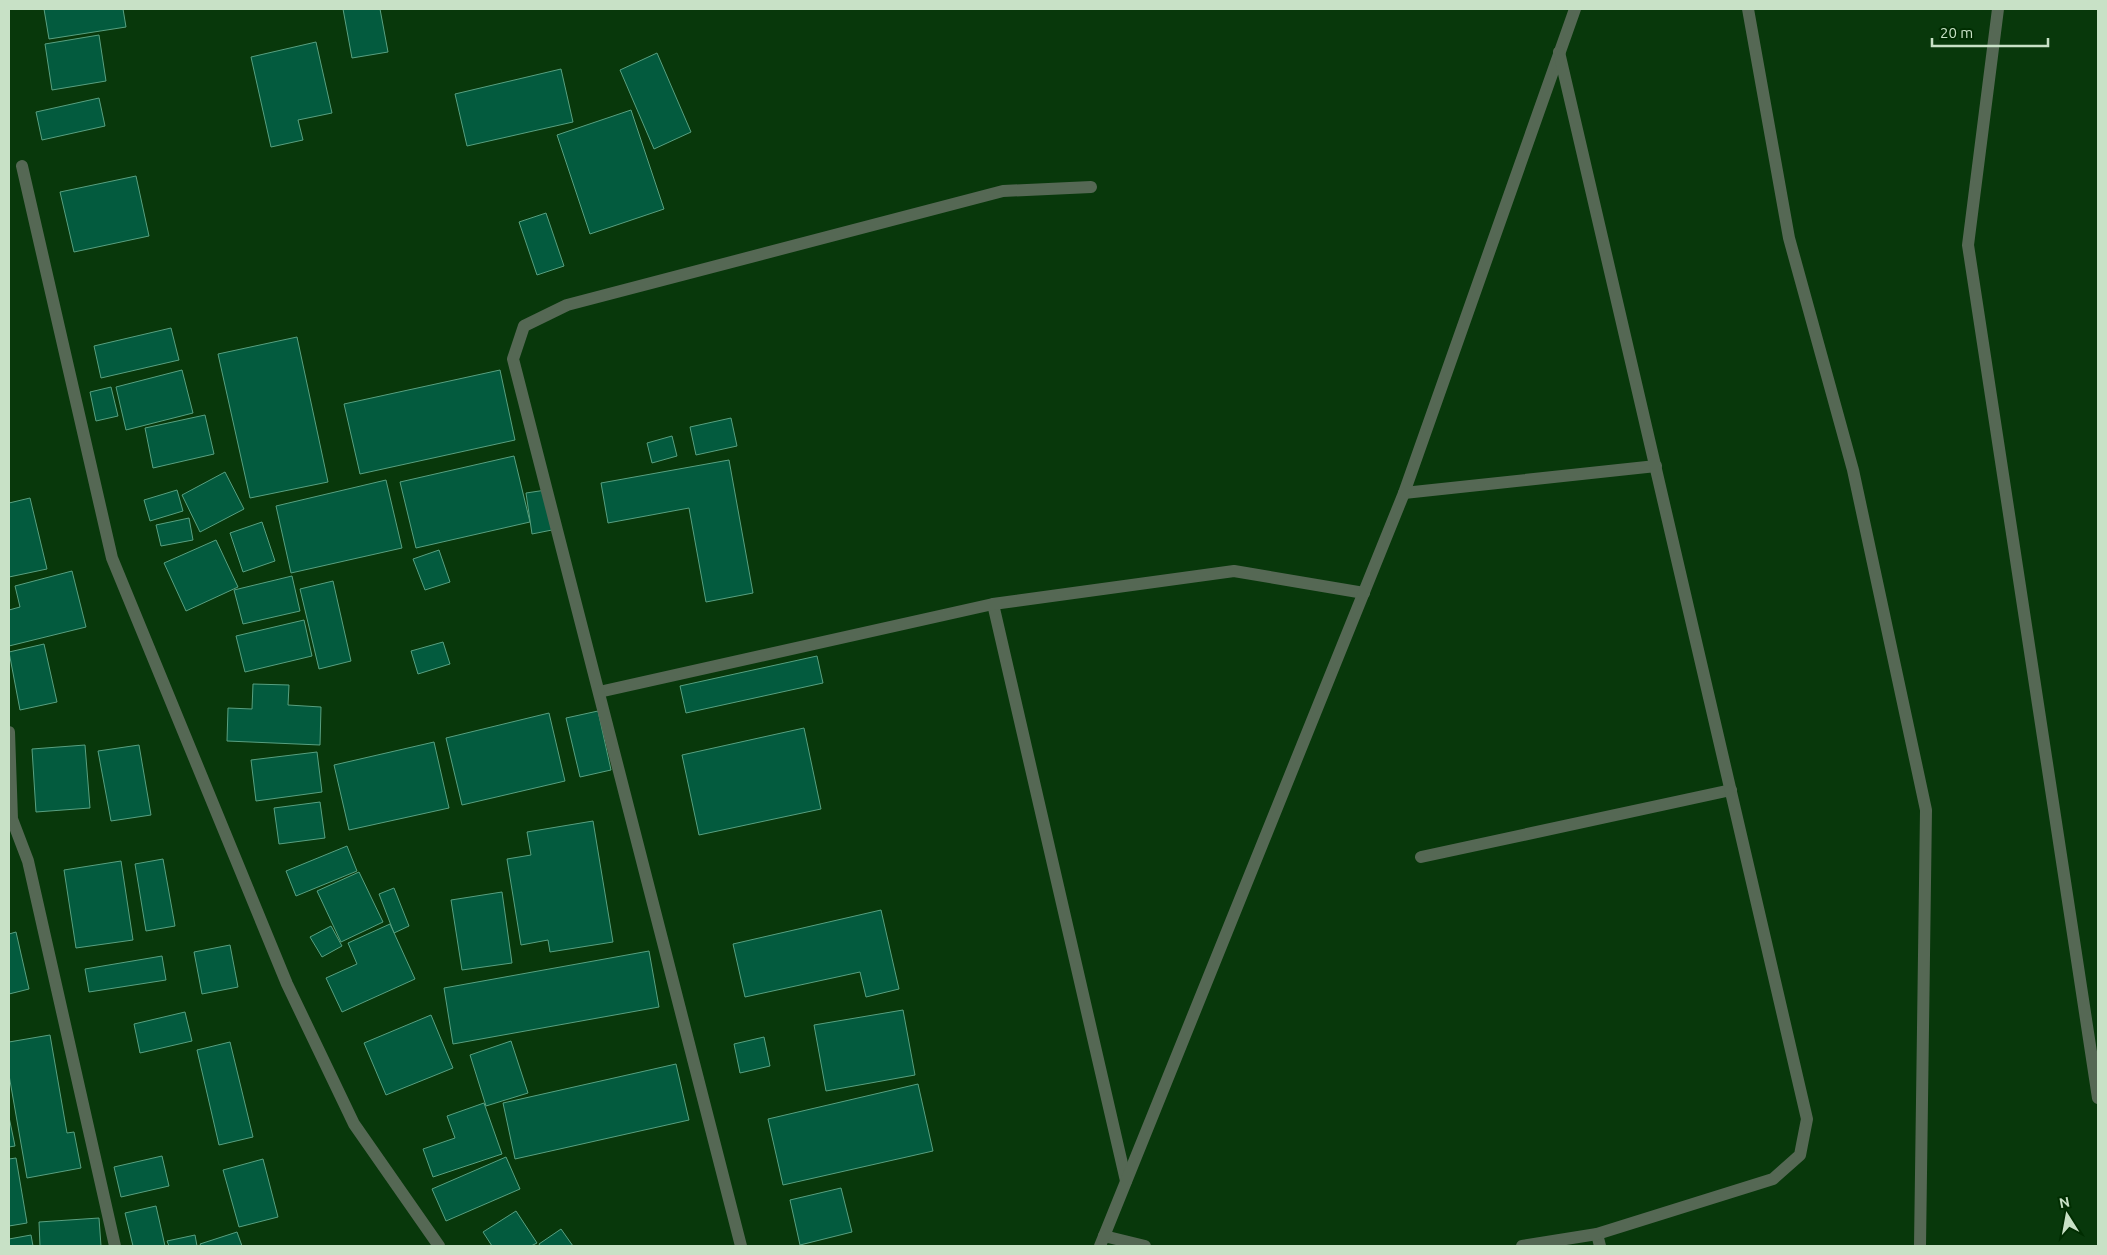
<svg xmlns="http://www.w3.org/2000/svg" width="2107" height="1255" font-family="Ubuntu,sans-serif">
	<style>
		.building { fill: #035b3e; stroke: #58a080 }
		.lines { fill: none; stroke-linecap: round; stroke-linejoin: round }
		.minor { stroke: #556854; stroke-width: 12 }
	</style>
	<rect width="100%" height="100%" fill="#08380b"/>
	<g class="building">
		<polygon points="44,9 123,9 126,27 49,39"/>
		<polygon points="343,9 380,9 388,52 352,58"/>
		<polygon points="99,35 106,81 52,90 45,44"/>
		<polygon points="316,42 332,113 298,120 303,140 271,147 251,57"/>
		<polygon points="657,53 691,132 654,149 620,70"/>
		<polygon points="561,69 573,122 467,146 455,94"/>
		<polygon points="99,98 105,126 42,140 36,112"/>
		<polygon points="631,110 664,209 590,234 557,135"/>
		<polygon points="136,176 149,236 74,252 60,192"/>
		<polygon points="546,213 564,266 537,275 519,222"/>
		<polygon points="171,328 179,360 101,378 94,346"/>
		<polygon points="297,337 328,482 250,498 218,354"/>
		<polygon points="182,370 193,413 126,430 116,387"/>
		<polygon points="500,370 515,440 360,474 344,404"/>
		<polygon points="111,387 118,416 96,421 90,392"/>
		<polygon points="205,415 214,454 153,468 145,428"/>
		<polygon points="731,418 737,446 696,455 690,427"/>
		<polygon points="672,436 677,456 652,463 647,443"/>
		<polygon points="514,456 530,522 416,548 400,482"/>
		<polygon points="729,460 753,593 706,602 689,508 608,523 601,483"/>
		<polygon points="225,472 244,509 200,532 182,495"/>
		<polygon points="386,480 402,548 291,573 276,506"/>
		<polygon points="177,490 183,511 150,521 144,500"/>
		<polygon points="546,490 552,530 532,534 526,493"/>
		<polygon points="30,498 47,569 9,577 9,503"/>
		<polygon points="189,518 193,540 161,546 156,525"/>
		<polygon points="262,522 275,561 243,572 230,533"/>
		<polygon points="216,540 238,587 186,611 164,563"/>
		<polygon points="439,550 450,582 425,590 413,559"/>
		<polygon points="72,571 86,627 9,646 9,610 20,607 15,586"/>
		<polygon points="292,576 300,611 243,624 234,590"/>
		<polygon points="333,581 351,661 319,669 300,589"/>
		<polygon points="304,620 312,656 245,672 236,636"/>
		<polygon points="443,642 450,664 418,674 411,651"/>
		<polygon points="44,644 57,702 20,710 9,652"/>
		<polygon points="817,656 823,683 686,713 680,686"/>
		<polygon points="253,684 289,685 288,705 321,707 320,745 227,741 228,708 252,709"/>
		<polygon points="598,711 611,770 580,777 566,718"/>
		<polygon points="549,713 565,781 462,805 446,738"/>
		<polygon points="804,728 821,809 699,835 682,755"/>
		<polygon points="434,742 449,808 349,830 334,765"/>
		<polygon points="85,745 90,808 36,812 32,749"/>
		<polygon points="139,745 151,815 111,821 98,751"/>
		<polygon points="317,752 322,792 256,801 251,760"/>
		<polygon points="320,802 325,838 279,844 274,808"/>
		<polygon points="593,821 613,942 550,952 548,940 521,945 507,859 531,855 527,832"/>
		<polygon points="347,846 357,871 296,896 286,871"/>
		<polygon points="163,859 175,926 146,931 135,864"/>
		<polygon points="121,861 133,940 76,948 64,870"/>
		<polygon points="359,872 383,922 341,942 317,891"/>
		<polygon points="394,888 409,926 394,933 379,894"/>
		<polygon points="502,892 512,963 462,970 451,900"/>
		<polygon points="881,910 899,989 866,997 860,972 745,997 733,944"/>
		<polygon points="390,924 415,979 342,1012 326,978 357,964 348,943"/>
		<polygon points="331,926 342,946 322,957 310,937"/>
		<polygon points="16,932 29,989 9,994 9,934"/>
		<polygon points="230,945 238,987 202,994 194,952"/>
		<polygon points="649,951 659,1007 453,1044 444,988"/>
		<polygon points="162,956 166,980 89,992 85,969"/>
		<polygon points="903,1010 915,1075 826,1091 814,1025"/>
		<polygon points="185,1012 192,1041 140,1053 134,1024"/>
		<polygon points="431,1015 453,1068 386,1095 364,1043"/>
		<polygon points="50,1035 67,1133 74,1132 81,1168 27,1178 9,1075 9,1042"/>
		<polygon points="764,1037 770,1066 740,1073 734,1044"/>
		<polygon points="511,1041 528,1093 486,1106 470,1055"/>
		<polygon points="230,1042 253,1137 219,1145 197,1050"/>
		<polygon points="676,1064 689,1120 515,1159 503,1103"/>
		<polygon points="918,1084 933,1151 783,1185 768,1119"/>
		<polygon points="484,1103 502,1154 433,1177 423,1149 455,1138 447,1116"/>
		<polygon points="9,1117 15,1146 9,1147"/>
		<polygon points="162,1156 169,1186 121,1197 114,1167"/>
		<polygon points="506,1157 520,1189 446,1221 432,1189"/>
		<polygon points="16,1158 27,1223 9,1226 9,1159"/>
		<polygon points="263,1159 278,1217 239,1227 223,1170"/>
		<polygon points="841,1188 852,1232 800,1245 790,1200"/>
		<polygon points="156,1206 165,1246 133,1246 125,1213"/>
		<polygon points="516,1211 537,1243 531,1246 492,1246 483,1232"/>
		<polygon points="99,1218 101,1246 40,1246 39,1222"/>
		<polygon points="561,1229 573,1246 540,1246 539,1244"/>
		<polygon points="237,1232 242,1246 201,1246 200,1244"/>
		<polygon points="31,1235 33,1246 9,1246 9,1239"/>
		<polygon points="195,1235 197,1246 169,1246 167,1241"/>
	</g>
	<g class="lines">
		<g class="minor">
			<polyline points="1748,9 1789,238 1853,470 1926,810 1920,1246"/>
			<polyline points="1998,9 1968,245 2098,1098"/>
			<polyline points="22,166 112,558 287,984 354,1124 439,1246"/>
			<polyline points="1404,493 1656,466"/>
			<polyline points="993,604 1126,1181"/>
			<polyline points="599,692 993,604 1234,571 1364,593"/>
			<polyline points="9,732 12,819 28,861 115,1246"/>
			<polyline points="1421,857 1731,790"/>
			<polyline points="1597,1234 1600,1246"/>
			<polyline points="1104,1236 1145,1246"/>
			<polyline points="741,1246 513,359 524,326 567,305 1003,191 1091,187"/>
			<polyline points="1100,1246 1404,493 1575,9"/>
			<polyline points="1522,1246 1597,1234 1773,1179 1800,1155 1807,1119 1559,52"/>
		</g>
	</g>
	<rect width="2107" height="1255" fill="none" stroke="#c8e1c6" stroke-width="20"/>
	<g transform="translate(2067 1215) rotate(349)" stroke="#002d01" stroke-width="4" paint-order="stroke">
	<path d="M0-4L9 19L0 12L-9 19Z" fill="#c8e1c6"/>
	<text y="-8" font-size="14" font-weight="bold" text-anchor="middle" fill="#c8e1c6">N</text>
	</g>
	<path d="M1932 38v8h116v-8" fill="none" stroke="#c8e1c6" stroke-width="2.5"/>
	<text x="1940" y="38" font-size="15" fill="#c8e1c6" stroke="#002d01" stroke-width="4" paint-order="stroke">20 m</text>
</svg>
